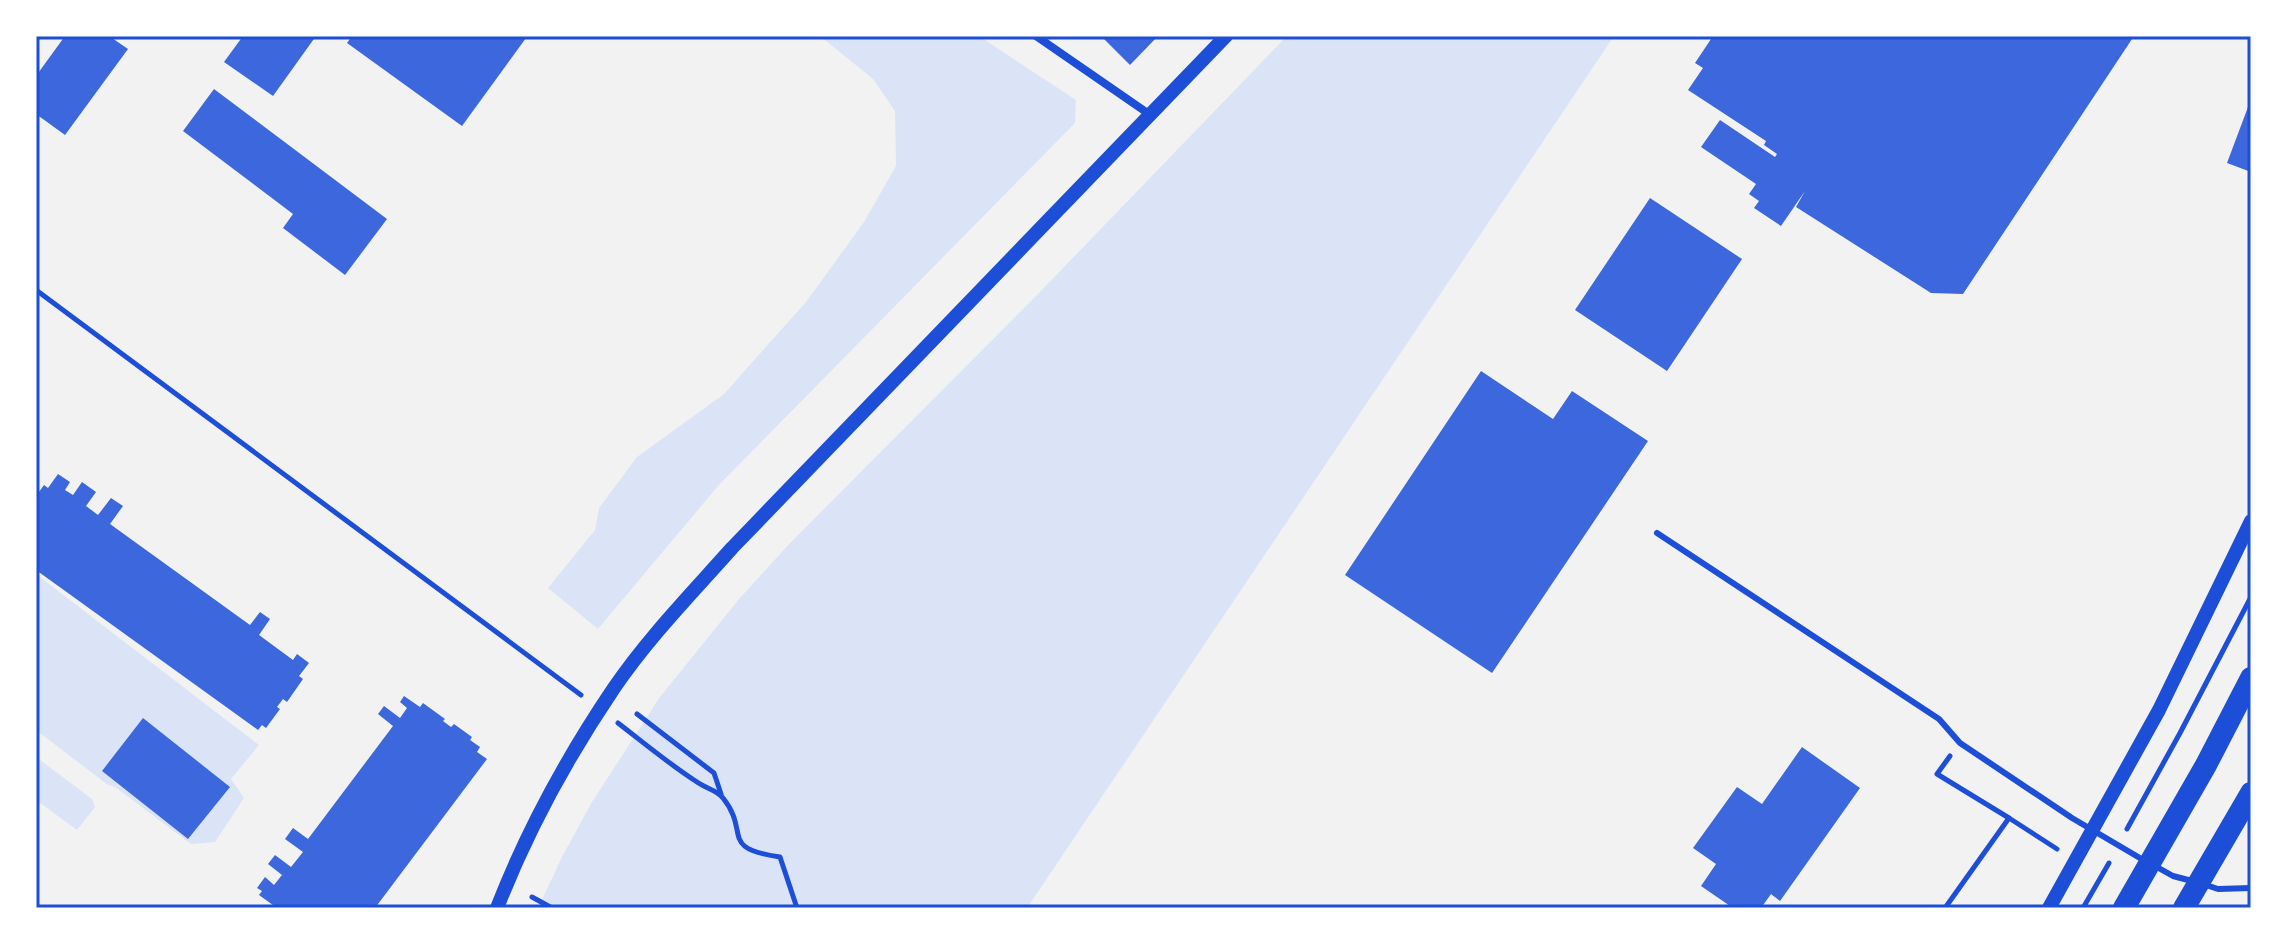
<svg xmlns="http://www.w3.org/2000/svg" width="2287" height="944" font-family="'Roboto Serif',serif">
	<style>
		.green { fill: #dbe4f7 }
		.building { fill: #3d67dc }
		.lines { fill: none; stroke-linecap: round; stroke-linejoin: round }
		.path { stroke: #1d4ed8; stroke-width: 5 }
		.service { stroke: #1d4ed8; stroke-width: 6 }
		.minor { stroke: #1d4ed8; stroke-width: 8 }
		.tertiary { stroke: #1d4ed8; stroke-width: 14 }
		.trunk { stroke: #1d4ed8; stroke-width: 22 }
		.neatline { fill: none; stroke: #1d4ed8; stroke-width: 3 }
	</style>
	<rect width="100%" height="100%" fill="#f2f2f2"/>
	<g class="green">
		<polygon points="820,36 979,36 1076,100 1075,123 718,486 598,629 548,588 595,530 599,508 637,457 724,394 806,302 864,222 896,166 895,111 873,79"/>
		<polygon points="1287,36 1614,36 1027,908 538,908 563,855 592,802 660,697 739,599 792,541 1038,294"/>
		<polygon points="36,574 259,745 231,779 244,798 215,842 191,844 115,787 108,785 36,730"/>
		<polygon points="36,757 92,799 95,807 77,830 36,800"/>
	</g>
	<g class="building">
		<polygon points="65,36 109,36 128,49 65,135 36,114 36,76"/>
		<polygon points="243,36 316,36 273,96 224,62"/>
		<polygon points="352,36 523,36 526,38 462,126 347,43"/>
		<polygon points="1101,36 1158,36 1130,65"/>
		<polygon points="1713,36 2134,36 1963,294 1931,293 1796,207 1805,191 1781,226 1754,208 1759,201 1749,194 1756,184 1701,147 1720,120 1775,157 1777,154 1764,145 1766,141 1688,90 1703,68 1695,63"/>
		<polygon points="214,89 387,219 345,275 283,228 293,214 183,131"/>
		<polygon points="2251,99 2251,172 2227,163"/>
		<polygon points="1650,198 1742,259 1667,371 1575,310"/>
		<polygon points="1481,371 1553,419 1572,391 1648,441 1492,673 1345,575"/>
		<polygon points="58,474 70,482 65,490 73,495 82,482 96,492 86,506 98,515 111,498 123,506 110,524 250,625 260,612 270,619 259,635 293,660 297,654 309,663 299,676 303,679 287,702 283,699 277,707 280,709 266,728 262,725 258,730 36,570 36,496 44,485 48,488"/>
		<polygon points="404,696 420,707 423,703 445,719 443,721 451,727 454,724 472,737 470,740 480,747 477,752 487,759 375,908 277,908 259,895 262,891 257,888 265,877 274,885 282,875 268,864 275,855 291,867 303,852 285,839 293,828 308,839 393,726 378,714 384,706 400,718 407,708 400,702"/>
		<polygon points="143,718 230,787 188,839 102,771"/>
		<polygon points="1802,747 1860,788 1780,901 1771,894 1761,908 1733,908 1701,886 1716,864 1693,848 1737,787 1762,804"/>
	</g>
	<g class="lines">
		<g class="path">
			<polyline points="36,290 581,695"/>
			<polyline points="637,714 714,773 721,794"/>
			<path d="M618,723C644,743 669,764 697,782C705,788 717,790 723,798C751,833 718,848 780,857L797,908"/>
			<polyline points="1950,756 1937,774 2009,818"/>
			<polyline points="2127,829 2180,733 2251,597"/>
			<polyline points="532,897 552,908"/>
			<polyline points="1945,908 2009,818 2057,849"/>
			<polyline points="2083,908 2109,863"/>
		</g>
		<g class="service">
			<polyline points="1657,533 1939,719 1960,743 2072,818 2145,861"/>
			<polyline points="2155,866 2173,876 2192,881"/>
			<polyline points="2203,884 2218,889 2251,888"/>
		</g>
		<polyline class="minor" points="1036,36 1149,114"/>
		<g class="tertiary">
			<path d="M497,908C527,831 568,756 614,688C648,638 692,593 732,548L1226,36"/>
			<polyline points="2049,908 2159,710 2251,521"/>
		</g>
		<g class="trunk">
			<polyline points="2124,908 2206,765 2251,678"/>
			<polyline points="2184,908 2251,793"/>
		</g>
	</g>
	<rect width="2287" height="944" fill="none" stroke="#ffffff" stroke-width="76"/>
	<rect x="38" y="38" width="2211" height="868" class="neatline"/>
</svg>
